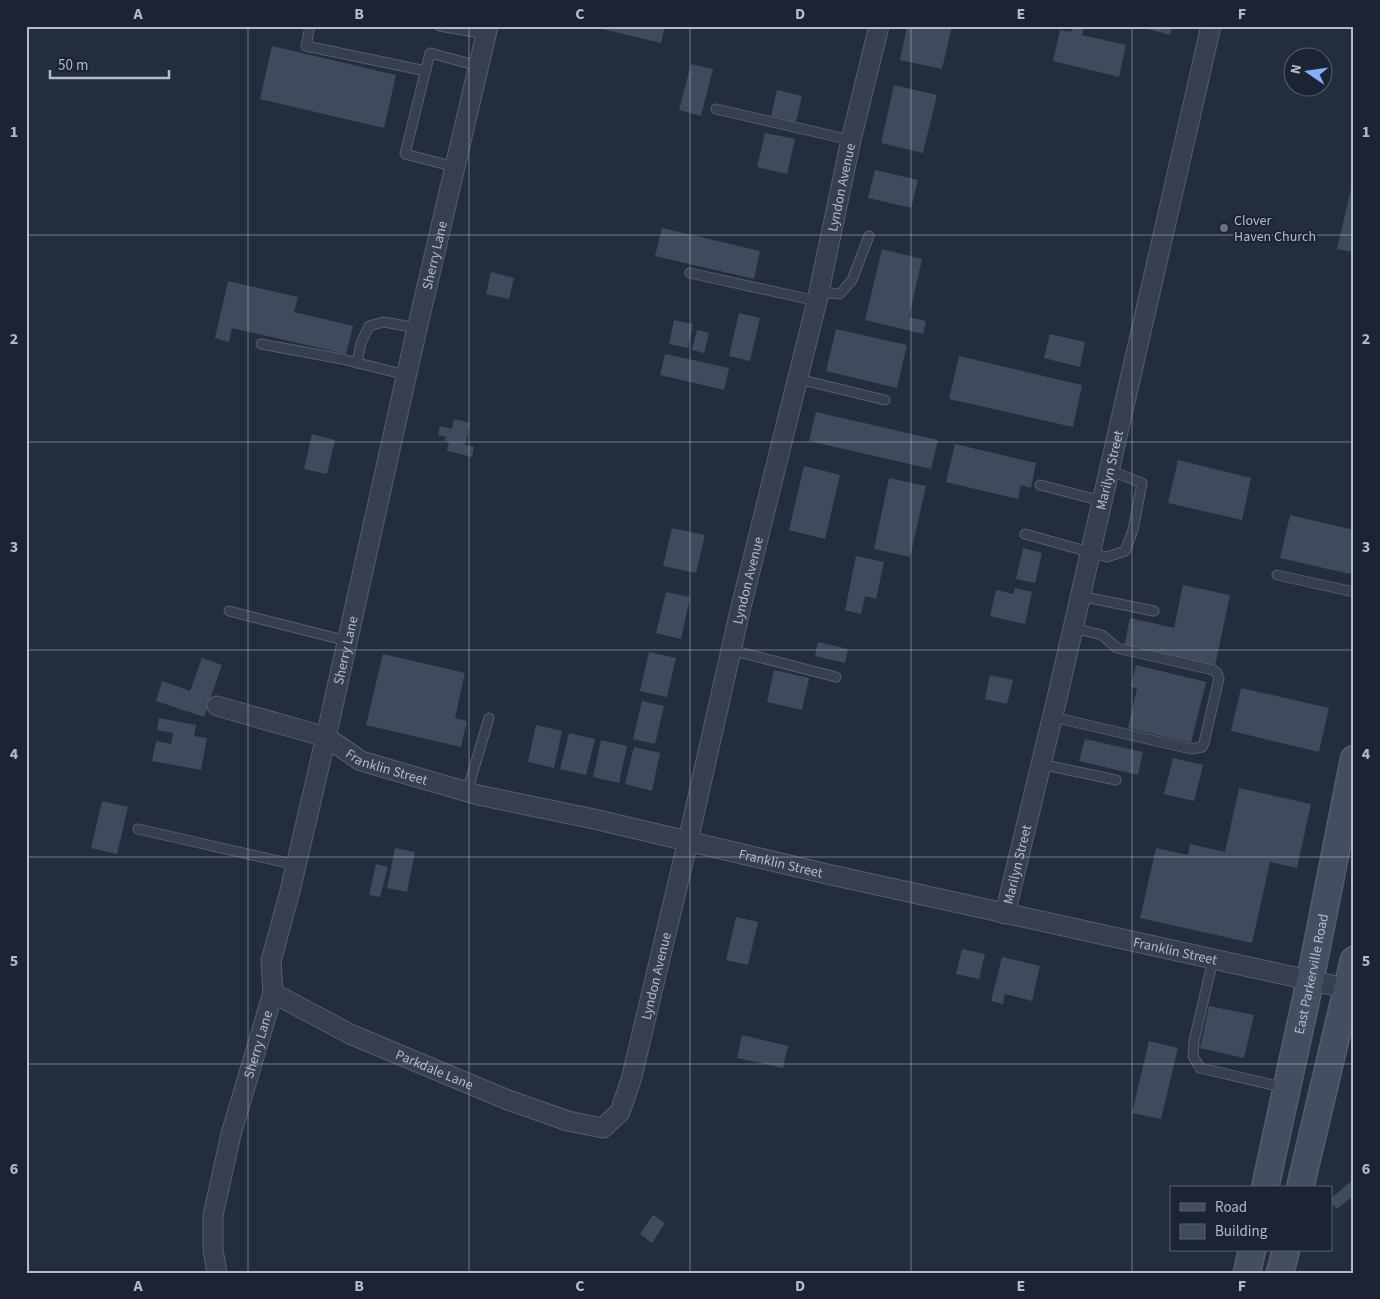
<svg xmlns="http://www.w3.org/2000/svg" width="1380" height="1299" font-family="'Source Sans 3',sans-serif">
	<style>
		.building { fill: #3f4b5d }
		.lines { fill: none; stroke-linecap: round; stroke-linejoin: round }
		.service-casing { stroke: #555d6c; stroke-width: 11 }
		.minor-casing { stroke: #555d6c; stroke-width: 21 }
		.secondary-casing { stroke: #555d6c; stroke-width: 29 }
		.service { stroke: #373f4e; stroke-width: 9 }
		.minor { stroke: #373f4e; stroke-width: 19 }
		.secondary { stroke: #454e61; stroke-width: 26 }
		.grid { fill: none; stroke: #b3bac9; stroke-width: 1; stroke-opacity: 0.55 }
		.worship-dot { fill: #6b7280; stroke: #1c2433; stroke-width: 2 }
		.labels { text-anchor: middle; stroke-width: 4; stroke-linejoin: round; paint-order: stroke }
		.street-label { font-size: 14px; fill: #b3bac9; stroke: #1c2433 }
		.poi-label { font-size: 14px; fill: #b3bac9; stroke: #1c2433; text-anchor: start }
		.neatline { fill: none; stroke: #b3bac9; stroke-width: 2 }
		.grid-label { font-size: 16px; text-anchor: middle; font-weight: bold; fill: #b3bac9 }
	</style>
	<rect width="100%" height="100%" fill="#232d3e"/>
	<g class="building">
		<polygon points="590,26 665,26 661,43"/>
		<polygon points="907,26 952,26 942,69 900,60"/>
		<polygon points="1073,26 1083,28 1082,35 1126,45 1119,77 1053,61 1060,30 1071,32"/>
		<polygon points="1137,26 1172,26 1170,35"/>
		<polygon points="272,46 396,75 384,128 260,99"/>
		<polygon points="691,64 713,69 701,116 679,110"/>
		<polygon points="894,85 937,95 923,153 881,143"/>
		<polygon points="777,90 802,96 796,122 771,116"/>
		<polygon points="765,133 795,139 787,174 757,167"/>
		<polygon points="875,170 918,180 911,208 868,198"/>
		<polygon points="1353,180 1354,180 1354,252 1337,249"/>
		<polygon points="662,228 760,251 754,279 655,256"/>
		<polygon points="882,249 922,259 909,317 926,321 923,334 865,320"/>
		<polygon points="491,272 514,278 509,299 486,294"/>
		<polygon points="228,281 298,297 294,312 353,326 346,354 232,328 229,342 215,338"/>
		<polygon points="739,313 760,318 750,361 729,356"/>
		<polygon points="674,320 693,324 688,348 669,344"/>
		<polygon points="836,329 907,345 897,388 826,371"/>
		<polygon points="697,330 709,333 704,353 692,350"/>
		<polygon points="1050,334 1085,342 1080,367 1044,358"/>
		<polygon points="665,354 729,368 724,390 660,375"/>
		<polygon points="959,356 1082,385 1073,427 949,399"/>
		<polygon points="816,412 938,440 931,469 809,441"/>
		<polygon points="454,419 470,423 465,445 474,447 472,457 447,451 449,442 445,441 446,437 438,435 440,426 452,429"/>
		<polygon points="312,434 335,440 327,474 304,469"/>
		<polygon points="955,444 1036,463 1031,488 1021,485 1018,499 946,482"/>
		<polygon points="1178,460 1251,478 1242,520 1168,503"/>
		<polygon points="804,466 840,475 825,539 789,530"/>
		<polygon points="889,478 926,486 910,557 874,549"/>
		<polygon points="1290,515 1354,530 1354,560 1350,574 1280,558"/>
		<polygon points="672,528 705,535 696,573 663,566"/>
		<polygon points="1023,548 1042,553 1035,583 1016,579"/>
		<polygon points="856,556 884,562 876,599 865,596 861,614 845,610"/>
		<polygon points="1183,585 1230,595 1215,666 1124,647 1130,618 1174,628"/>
		<polygon points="1015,588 1032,592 1025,624 990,616 996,590 1013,594"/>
		<polygon points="666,592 690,597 681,639 656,633"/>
		<polygon points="818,642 848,649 845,663 815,656"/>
		<polygon points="649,652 676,658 667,697 640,691"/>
		<polygon points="383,654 465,673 455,718 467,721 461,747 366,725"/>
		<polygon points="202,658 222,665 204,717 156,701 162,681 190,691"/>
		<polygon points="1136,665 1206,682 1191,743 1128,728 1137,688 1131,687"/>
		<polygon points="774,670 809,678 802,710 767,702"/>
		<polygon points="990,675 1013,680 1007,704 985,699"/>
		<polygon points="1241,688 1329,708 1319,752 1231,731"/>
		<polygon points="642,701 664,706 655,744 633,739"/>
		<polygon points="159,718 196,725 194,736 207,738 201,770 152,761 156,741 171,744 173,733 157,730"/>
		<polygon points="536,725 562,731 554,768 528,762"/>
		<polygon points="569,733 595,739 586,775 560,769"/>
		<polygon points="1085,739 1143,752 1138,775 1079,761"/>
		<polygon points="601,740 627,746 619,783 593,777"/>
		<polygon points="634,747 660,753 652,791 625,784"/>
		<polygon points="1173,758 1203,765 1194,801 1164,794"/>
		<polygon points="1239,788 1311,804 1297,868 1270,862 1252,943 1140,918 1156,848 1188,855 1190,844 1225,852"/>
		<polygon points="102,801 128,807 117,854 91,848"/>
		<polygon points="395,848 415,852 407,892 387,888"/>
		<polygon points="376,864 388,867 380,897 369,895"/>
		<polygon points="736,917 758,922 748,965 726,960"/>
		<polygon points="962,949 985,954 979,979 956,974"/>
		<polygon points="1002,957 1040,966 1032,1001 1005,994 1003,1004 991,1001"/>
		<polygon points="1209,1006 1254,1015 1244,1058 1200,1048"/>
		<polygon points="742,1035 788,1046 783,1068 737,1058"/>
		<polygon points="1149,1041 1178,1048 1161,1119 1132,1113"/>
		<polygon points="1354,1179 1354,1195 1337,1209 1331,1203 1331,1198"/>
		<polygon points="653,1215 665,1223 652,1243 640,1234"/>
	</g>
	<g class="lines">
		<defs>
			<g id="service">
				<polyline points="310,26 306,46 426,71"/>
				<polyline points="440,26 486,34"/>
				<polyline points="716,109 851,140"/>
				<polyline points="455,167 405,154 430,53 478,66"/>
				<polyline points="690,273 817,301"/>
				<polyline points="819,292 840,294 852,280 869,236"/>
				<polyline points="261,344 342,359 406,375"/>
				<polyline points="357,363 361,343 369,326 384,322 417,328"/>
				<polyline points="798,379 885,400"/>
				<polyline points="1040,485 1102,501"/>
				<polyline points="1025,534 1107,557 1125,551 1133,530 1142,483 1109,470"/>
				<polyline points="1277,575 1354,592"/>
				<polyline points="1080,596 1154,611"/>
				<polyline points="229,611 347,641"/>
				<polyline points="731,650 836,677"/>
				<polyline points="1053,717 1191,749 1202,747 1204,743 1219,678 1217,673 1213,670 1117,648 1102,635 1073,628"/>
				<polyline points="1041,764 1116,780"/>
				<polyline points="467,792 489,718"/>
				<polyline points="138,829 296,865"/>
				<polyline points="1213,960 1194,1041 1193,1056 1200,1068 1286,1088"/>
			</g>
			<g id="minor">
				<path id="s1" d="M217,706L326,737L361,761L478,795L594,819L827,874L1354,990"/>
				<path id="s2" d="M1005,914L1058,694L1211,26"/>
				<path id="s3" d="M273,993L350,1034L508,1100L568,1121L603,1128L620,1112L631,1080L688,841L739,615L817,301L851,140L879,26"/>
				<path id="s4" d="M217,1273L213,1250V1215L218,1193L231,1134L273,993L271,961L290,891L326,737L413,346L488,26"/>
			</g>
			<g id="secondary">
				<path id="s5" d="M1265,1188L1310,981L1354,759"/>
				<polyline points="1300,1188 1354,960"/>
				<polyline points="1247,1273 1252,1250"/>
				<polyline points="1280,1273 1286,1250"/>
			</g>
		</defs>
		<use href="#service" class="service-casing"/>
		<use href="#minor" class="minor-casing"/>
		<use href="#secondary" class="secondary-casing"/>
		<use href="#service" class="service"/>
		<use href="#minor" class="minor"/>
		<use href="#secondary" class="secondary"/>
	</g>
	<path class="grid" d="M248,26V1273M469,26V1273M690,26V1273M911,26V1273M1132,26V1273M26,235H1354M26,442H1354M26,650H1354M26,857H1354M26,1064H1354"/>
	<circle class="worship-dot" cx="1224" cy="228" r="5"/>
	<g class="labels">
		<g class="street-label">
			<text dy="5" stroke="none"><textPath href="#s3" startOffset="1332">Lyndon Avenue</textPath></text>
			<text dy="5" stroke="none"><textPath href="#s4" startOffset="1045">Sherry Lane</textPath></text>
			<text dy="5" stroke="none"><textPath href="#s2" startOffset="456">Marilyn Street</textPath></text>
			<text dy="5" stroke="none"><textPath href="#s3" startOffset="928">Lyndon Avenue</textPath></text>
			<text dy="5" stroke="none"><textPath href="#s4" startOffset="640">Sherry Lane</textPath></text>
			<text dy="5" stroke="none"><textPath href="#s1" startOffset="182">Franklin Street</textPath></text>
			<text dy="5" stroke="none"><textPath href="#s1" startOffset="588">Franklin Street</textPath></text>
			<text dy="5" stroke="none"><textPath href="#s2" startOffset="51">Marilyn Street</textPath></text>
			<text dy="5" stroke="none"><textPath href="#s1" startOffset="992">Franklin Street</textPath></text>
			<text dy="5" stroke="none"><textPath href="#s5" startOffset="219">East Parkerville Road</textPath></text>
			<text dy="5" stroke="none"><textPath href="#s3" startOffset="522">Lyndon Avenue</textPath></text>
			<text dy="5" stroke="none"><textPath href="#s4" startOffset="235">Sherry Lane</textPath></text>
			<text dy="5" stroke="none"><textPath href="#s3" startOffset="179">Parkdale Lane</textPath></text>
		</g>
		<g class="poi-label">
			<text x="1234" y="225">Clover<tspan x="1234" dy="16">Haven Church</tspan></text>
		</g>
	</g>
	<rect width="1380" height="1299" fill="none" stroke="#1c2433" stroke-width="55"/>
	<rect x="1170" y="1186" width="162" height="65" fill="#1c2433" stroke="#58606f"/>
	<rect x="1180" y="1203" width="25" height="8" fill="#454e61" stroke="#58606f"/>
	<text x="1215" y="1212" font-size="15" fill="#b3bac9">Road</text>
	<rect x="1180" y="1224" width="25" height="15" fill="#3f4b5d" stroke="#58606f"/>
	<text x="1215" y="1236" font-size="15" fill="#b3bac9">Building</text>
	<g transform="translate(1308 72) rotate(283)"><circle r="24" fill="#1c2433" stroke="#58606f"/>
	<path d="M0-4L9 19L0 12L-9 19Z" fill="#86aefb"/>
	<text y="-8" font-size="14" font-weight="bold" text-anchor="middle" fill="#b3bac9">N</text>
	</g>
	<path d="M50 70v8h119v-8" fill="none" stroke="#b3bac9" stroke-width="2.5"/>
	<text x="58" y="70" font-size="15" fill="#b3bac9" stroke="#1c2433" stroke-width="4" paint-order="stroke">50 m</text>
	<rect x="28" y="28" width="1324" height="1244" class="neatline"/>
	<g class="grid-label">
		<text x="138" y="19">A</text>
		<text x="359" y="19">B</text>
		<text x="580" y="19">C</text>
		<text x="800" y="19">D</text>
		<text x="1021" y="19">E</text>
		<text x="1242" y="19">F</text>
		<text x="14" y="137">1</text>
		<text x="1366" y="137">1</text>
		<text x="14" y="344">2</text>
		<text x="1366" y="344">2</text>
		<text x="14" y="552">3</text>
		<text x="1366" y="552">3</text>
		<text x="14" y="759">4</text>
		<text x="1366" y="759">4</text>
		<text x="14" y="966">5</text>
		<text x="1366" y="966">5</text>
		<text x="14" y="1174">6</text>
		<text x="1366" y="1174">6</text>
		<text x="138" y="1291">A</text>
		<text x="359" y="1291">B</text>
		<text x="580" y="1291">C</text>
		<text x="800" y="1291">D</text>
		<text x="1021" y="1291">E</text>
		<text x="1242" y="1291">F</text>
	</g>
</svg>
